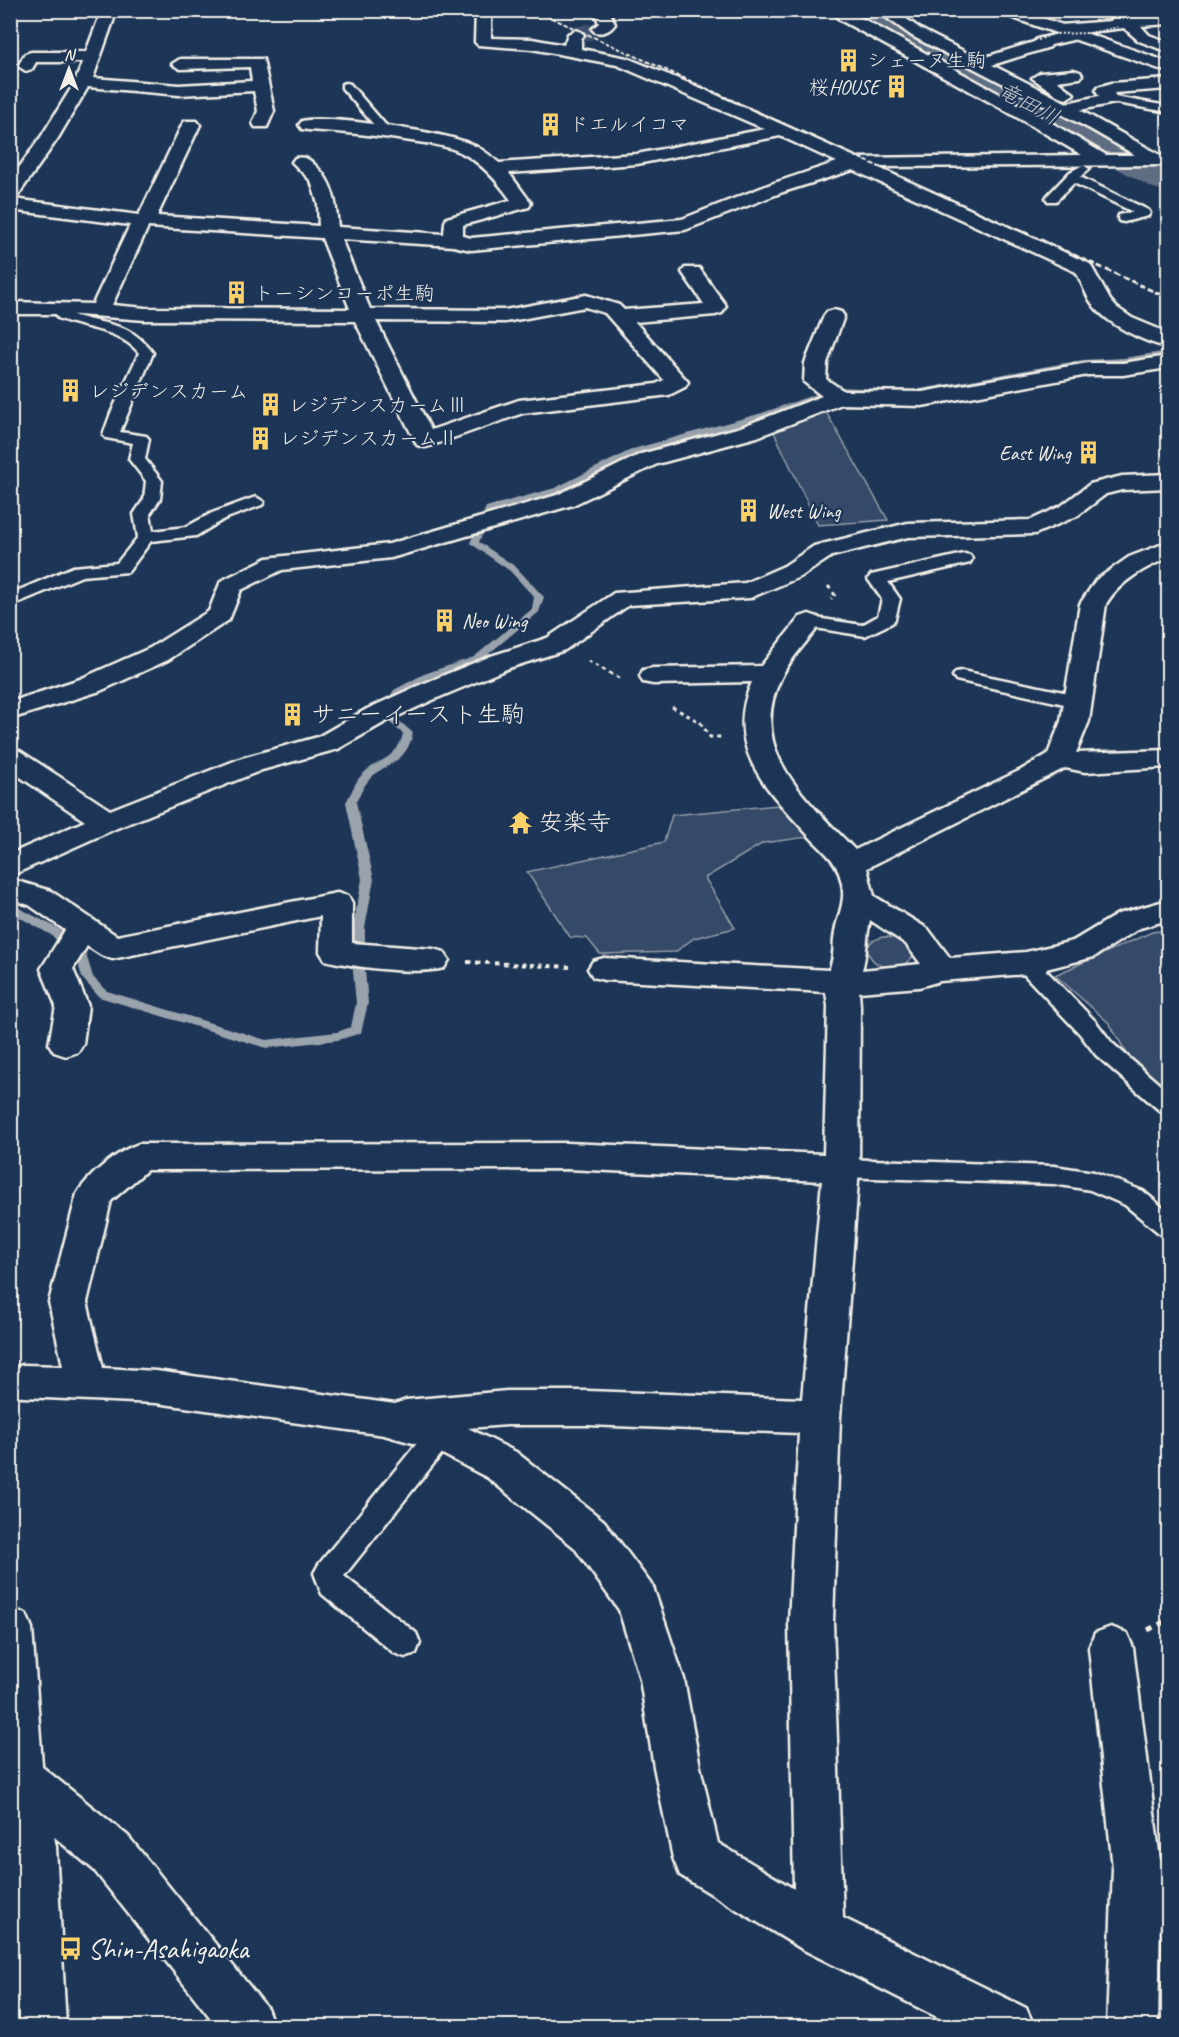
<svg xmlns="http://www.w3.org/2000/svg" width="1179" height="2037" font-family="Caveat,'Klee One',sans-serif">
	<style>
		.green { fill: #354a67; stroke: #949ea8; stroke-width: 1.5 }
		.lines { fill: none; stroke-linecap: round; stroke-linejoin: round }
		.stream { fill: #9aa2ab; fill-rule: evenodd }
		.river { fill: #5e6d82; fill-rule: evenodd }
		.street-tunnel { stroke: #3d516d; stroke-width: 16; stroke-dasharray: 16 8; stroke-linecap: butt }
		.lane-casing { stroke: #f4f1e8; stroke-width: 5 }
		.street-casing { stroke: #f4f1e8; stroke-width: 5 }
		.secondary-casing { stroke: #f4f1e8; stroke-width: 5 }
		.path-far2 { stroke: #f4f1e8; stroke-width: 3; stroke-dasharray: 4 4; stroke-linecap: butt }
		.path-far1 { stroke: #f4f1e8; stroke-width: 4; stroke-dasharray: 4.5 4.5; stroke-linecap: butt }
		.path { stroke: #f4f1e8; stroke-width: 5; stroke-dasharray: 6 6; stroke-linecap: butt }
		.lane { fill: #1d3557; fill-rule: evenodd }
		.street { fill: #1d3557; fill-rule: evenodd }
		.secondary { fill: #1d3557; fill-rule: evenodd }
		.rail-far1 { stroke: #f4f1e8; stroke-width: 2; stroke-dasharray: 4.5 2; stroke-linecap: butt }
		.rail { stroke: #f4f1e8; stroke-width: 3; stroke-dasharray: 6 3; stroke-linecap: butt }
		.path-bridge { stroke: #f4f1e8; stroke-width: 2; stroke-dasharray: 2 2; stroke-linecap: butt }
		.labels { text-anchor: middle; stroke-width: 4.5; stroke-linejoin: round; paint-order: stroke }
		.far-poi-label { font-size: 20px; fill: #f4f1e8; stroke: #1d3557; text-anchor: start }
		.far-water-label { font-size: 22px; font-style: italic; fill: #c0c3c4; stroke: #1d3557 }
		.poi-label { font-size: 24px; fill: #f4f1e8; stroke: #1d3557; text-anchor: start }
		.near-poi-label { font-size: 28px; fill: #f4f1e8; stroke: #1d3557; text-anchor: start }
	</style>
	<rect width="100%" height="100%" fill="#1d3557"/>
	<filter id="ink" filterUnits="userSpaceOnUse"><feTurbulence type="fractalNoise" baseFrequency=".0167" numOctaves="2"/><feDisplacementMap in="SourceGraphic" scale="12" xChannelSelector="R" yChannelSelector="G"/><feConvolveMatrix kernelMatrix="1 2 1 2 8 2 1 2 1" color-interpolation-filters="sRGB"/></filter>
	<g filter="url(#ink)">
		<g class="green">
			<polygon points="826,412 888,520 818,525 773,430"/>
			<polygon points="778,805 808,837 763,843 705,878 735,928 694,938 675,952 600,954 587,938 570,937 527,872 664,842 672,815"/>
			<polygon points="1168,930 1168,1092 1130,1059 1109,1023 1055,975 1152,932"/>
			<path d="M882,937C897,937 910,940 913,956C901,973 871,971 867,948L872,941Z"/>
		</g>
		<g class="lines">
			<path class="stream" d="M1168,351V355L1124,362L1082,364L915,394L837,391L768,417L639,453L561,492L493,511L479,542L516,567L542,595L544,597L539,612L480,661L430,678L401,694L396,703L397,719L413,733C405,767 386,760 368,781C363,787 360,795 356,802L374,879L365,928V971L368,1003L361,1033L338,1040L266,1048L99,997L82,978L77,959L51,935L10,912V903L59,929L86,954L93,977L107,991L266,1040L337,1032L351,1027L356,1003L353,971V928L362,879L346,802C351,794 354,784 360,777C376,758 396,762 403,734L387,720L386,703L394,690L424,674L474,657L532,609L534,597L510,571L470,543L486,507L555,488L633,449L762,413L836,387L915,390L1082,360L1124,358Z"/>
			<polygon class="river" points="841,10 879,10 1168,163 1168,191 1153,188 856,26"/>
			<polyline class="street-tunnel" points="576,35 600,29"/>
			<defs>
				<g id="lane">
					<polygon points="346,83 350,84 389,129 389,133 381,133 342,88 342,84"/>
					<polygon points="1109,96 1168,106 1168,112 1105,101 1103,99"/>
					<polygon points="1083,165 1089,169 1080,177 1148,210 1150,213 1148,216 1124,222 1119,221 1118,218 1119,215 1133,212 1074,183 1056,201 1048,201 1046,198 1048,195 1070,172"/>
					<path d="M65,304L70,305L72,308L70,313L76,316C110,326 130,322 153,353L120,432L146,436L149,439L145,459L162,481L160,499L150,514L153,531L186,527L212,513L250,499L256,497L264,502L262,505L224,519L196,536L151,541L128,572L82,576L10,606V594L73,567L117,563L138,537L134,514L144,499L146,481L129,459L133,443L106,438L103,435L111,413L139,353C118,328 86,330 58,318L56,315L58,308Z"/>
					<polygon points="964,554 970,555 972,559 970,563 888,582 900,599 895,619 892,623 865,636 809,627 803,626 800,622 803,618 809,617 862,625 878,616 882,599 868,579 871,575"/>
					<polygon points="962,671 1078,695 1085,697 1087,701 1085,705 1078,707 956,680 953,676 956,672"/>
					<polygon points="1026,956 1034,958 1096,1022 1112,1043 1168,1092 1168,1113 1160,1111 1096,1055 1080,1034 1018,968 1015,963 1018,958"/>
					<polygon points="841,1159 1054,1166 1094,1172 1143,1191 1168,1212 1168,1236 1159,1233 1125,1205 1090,1190 1054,1184 841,1177 832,1174 829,1168 832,1162"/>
					<polygon points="441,1422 451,1426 455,1434 451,1442 344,1576 416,1633 420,1643 416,1653 405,1657 394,1653 322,1594 314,1573 319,1564 431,1426"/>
					<polygon points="1137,1852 1168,1862 1168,1894 1125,1880 1121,1868 1125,1856"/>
				</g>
				<g id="street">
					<path d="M102,10H117L93,78L179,85L252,81L250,67L180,69L172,64L180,59H263L274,111L267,127H255L253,123L258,111L254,91L179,95L88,87L58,138L16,198L13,199L139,215L182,125L185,121H197L200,125L157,216L319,226L318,204L311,181L292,162L295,158C305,156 309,159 316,166C334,183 336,204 338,227L444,234L445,222L447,218L511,200C498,182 482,163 462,153C448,146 433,144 418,142C381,136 345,132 308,130L302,129L299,125L302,121C328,115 442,132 468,143C480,147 490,155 499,163L637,154L765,129L617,65L532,49L478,45L475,42L476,10H491V38L532,39L564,45L568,34L576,30L581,32L584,35L581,39V49L627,58L703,89L857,158L1082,155L1001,108L840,20L831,10H847L1045,119L1106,155H1135L1092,130L912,36L876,10H894L922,30L979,59L1034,42L1037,39L1058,34L1053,30L1061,25L1111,21L1113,17L1118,15L1127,18L1168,16V24L1141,26L1149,35L1168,42V52L1139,41L1124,28L1082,33L1081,38L1051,45L1050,47L992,65L1067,103L1099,96L1096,90L1098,87L1112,83L1168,79V89L1114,93L1117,99L1115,103L1080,110L1160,155H1168V165L877,167L1090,264L1110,300L1116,307L1132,318L1168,333V347C1145,343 1104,323 1091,302C1085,293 1082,282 1076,272L853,170L783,192L685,230L471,250L453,246L341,239L370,309L505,310L586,295L619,305L624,310L704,304L682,272L685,268H699L726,306L722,313L715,315L635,322L688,382L685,387L669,395L523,413L433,445L425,447L417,445L355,321L145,320L65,314H10V302L93,304L130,225L10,210V180L41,137L75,82L83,62H36L32,69L26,71L18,66L25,54L31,52H86ZM780,136L837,162L771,184L682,219L471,238L463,236V225L529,207L531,203L509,173L637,164ZM148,227L322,238L350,309L145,308L112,305ZM585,307L605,313L664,380L656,384L519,400L431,430L376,321L505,322Z"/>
					<path d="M594,10H609L615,24C610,31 603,34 595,32L592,29L599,23Z"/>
					<polygon points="1074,70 1080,72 1082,75 1080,78 1057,81 1074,94 1066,99 1060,97 1032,78 1040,73"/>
					<polygon points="834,310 841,312 844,316 827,363 826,379 844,391 922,392 1088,363 1123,363 1168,356 1168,368 1123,375 1088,375 922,406 842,404 757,437 657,464 573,505 391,558 282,570 241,590 229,620 168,660 100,691 10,719 10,702 80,679 150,648 209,611 221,581 267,558 389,544 557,495 641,454 741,427 822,396 804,382 805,363 824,316 827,312"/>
					<polygon points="1168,474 1168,488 1122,490 1106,494 1077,516 1035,534 908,537 832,556 802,576 750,598 629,605 565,650 509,668 435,699 387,721 338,749 262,770 117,828 10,876 10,854 85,821 10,770 10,749 20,751 110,810 242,758 318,737 367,709 415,687 491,656 547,638 614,593 745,583 784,566 814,546 908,523 1031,520 1061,506 1090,484 1122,476"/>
					<path d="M1168,542V558C1144,568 1120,581 1106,604L1089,721L1076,753L1168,750V767L1085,772L1065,768L867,868L874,896L928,929L950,958L1026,952L1073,941L1118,914L1168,900V920L1140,928L1094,957L1026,974L940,981L919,987L859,992L860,1006L859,1168L840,1417L833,1622L843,1918L1026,2008L1034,2026H955L802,1949L680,1875L673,1858L654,1767L640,1679L619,1610L574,1547L488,1478L431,1448L384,1435L156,1403L23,1397L10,1393V1369L23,1365L63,1366L49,1302L77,1194C87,1176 119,1150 139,1144L567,1143L824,1154L828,1006L826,992L604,980L593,977L588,969L593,961L604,958L829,970C834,959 833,951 834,939C837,910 851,901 837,868C832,857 818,846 810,837C769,792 722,748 752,682L653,684L643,682L640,676L643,670L653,668L761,666L800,617L809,614L818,617L822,622C809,640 790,658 781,678C745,752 809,801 855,850L1021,770L1048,754L1061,721L1080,604L1096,580L1129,557ZM870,920L906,944L921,964L862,970C867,954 866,937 870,920ZM567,1169L822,1181L802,1399L587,1391H507L406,1400L395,1404L156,1371L103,1368L87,1302L111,1201L147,1170ZM507,1425H587L799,1433L789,1622L794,1889L718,1843L700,1767L684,1679L653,1587L604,1521L516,1452L468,1428Z"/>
					<path d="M10,879L51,891L117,936L337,893L348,896L352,903V943L433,949L444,952L449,960L444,968C416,975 353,967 325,960L320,952L321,916L112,959L101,955L87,946L73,969L88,1006L83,1044L78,1052L66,1056L54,1052L49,1044L56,1006L41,969L65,930L29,905L10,899Z"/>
					<polygon points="1111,1627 1127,1633 1133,1648 1161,1868 1158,2026 1107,2026 1113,1868 1089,1648 1095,1633"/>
					<polygon points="20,1755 36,1762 128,1836 267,2008 274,2026 217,2026 94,1870 10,1800 10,1759"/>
				</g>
				<g id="secondary">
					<polygon points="997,10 1020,10 1168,62 1168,72 999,13"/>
					<polygon points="10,1608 26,1614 32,1628 43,1778 56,1847 66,2026 15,2026 10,1905"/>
				</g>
			</defs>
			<use href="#lane" class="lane-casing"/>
			<use href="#street" class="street-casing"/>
			<use href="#secondary" class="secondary-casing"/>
			<g class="path-far2">
				<polyline points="828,586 835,595 831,599"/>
				<polyline points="588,661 621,679"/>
				<polyline points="672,707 700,722 710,737 722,737"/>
			</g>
			<polyline class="path-far1" points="467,962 570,967"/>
			<polyline class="path" points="1148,1630 1168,1620"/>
			<use href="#lane" class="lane"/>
			<use href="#street" class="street"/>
			<use href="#secondary" class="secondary"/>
			<polyline class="rail-far1" points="534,10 1027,234"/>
			<polyline class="rail" points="1024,232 1168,298"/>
			<polyline class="path-bridge" points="1038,40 1053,34 1090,33 1119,27"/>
		</g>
	</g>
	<defs>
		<symbol id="building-bare" viewBox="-9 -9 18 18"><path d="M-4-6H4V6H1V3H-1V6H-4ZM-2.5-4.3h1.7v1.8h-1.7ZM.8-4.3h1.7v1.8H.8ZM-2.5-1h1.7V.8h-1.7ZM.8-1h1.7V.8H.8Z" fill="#ffd166" stroke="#1d3557" stroke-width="2.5" paint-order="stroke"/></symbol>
		<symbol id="temple-bare" viewBox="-9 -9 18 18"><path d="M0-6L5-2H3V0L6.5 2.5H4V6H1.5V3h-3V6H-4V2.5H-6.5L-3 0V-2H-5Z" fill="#ffd166" stroke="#1d3557" stroke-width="2.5" paint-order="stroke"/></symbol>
		<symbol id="bus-bare" viewBox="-9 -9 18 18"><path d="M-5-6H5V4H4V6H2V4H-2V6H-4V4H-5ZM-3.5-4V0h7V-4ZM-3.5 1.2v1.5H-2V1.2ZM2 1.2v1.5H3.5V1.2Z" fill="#ffd166" stroke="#1d3557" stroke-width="2.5" paint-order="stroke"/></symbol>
	</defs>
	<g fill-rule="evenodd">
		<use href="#building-bare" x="832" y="44" width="33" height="33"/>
		<use href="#building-bare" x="880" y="70" width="33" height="33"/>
		<use href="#building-bare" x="534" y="108" width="33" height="33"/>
		<use href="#building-bare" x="220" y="276" width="33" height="33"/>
		<use href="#building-bare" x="54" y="374" width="33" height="33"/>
		<use href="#building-bare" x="254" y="388" width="33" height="33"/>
		<use href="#building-bare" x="244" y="422" width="33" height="33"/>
		<use href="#building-bare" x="1072" y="436" width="33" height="33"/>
		<use href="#building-bare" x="732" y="494" width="33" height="33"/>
		<use href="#building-bare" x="428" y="604" width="33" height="33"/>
		<use href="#building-bare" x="276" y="698" width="33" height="33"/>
		<use href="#temple-bare" x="504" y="806" width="33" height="33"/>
		<use href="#bus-bare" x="54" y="1932" width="33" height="33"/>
	</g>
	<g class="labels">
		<g class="far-poi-label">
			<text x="867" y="67">シェーヌ生駒</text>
			<text x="879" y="94" text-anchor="end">桜HOUSE</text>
			<text x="569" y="131">ドエルイコマ</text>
			<text x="254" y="300">トーシンコーポ生駒</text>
			<text x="89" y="398">レジデンスカーム</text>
			<text x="288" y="412">レジデンスカームⅢ</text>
			<text x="279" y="445">レジデンスカームⅡ</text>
			<text x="1071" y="460" text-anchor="end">East Wing</text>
			<text x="767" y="518">West Wing</text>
			<text x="462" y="628">Neo Wing</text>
		</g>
		<g class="far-water-label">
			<text transform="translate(1029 103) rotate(28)" y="8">竜田川</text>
		</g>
		<g class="poi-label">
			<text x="311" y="722">サニーイースト生駒</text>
			<text x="539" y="830">安楽寺</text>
		</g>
		<g class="near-poi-label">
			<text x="88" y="1958">Shin-Asahigaoka</text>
		</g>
	</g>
	<rect width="1179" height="2037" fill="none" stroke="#1d3557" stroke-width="36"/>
	<rect x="18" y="18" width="1143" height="2001" fill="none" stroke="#f4f1e8" stroke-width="2" filter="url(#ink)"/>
	<g transform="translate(69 69)" stroke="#1d3557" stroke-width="4.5" paint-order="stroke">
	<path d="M0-4.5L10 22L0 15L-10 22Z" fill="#f4f1e8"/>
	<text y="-9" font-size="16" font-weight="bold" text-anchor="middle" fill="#f4f1e8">N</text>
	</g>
</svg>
